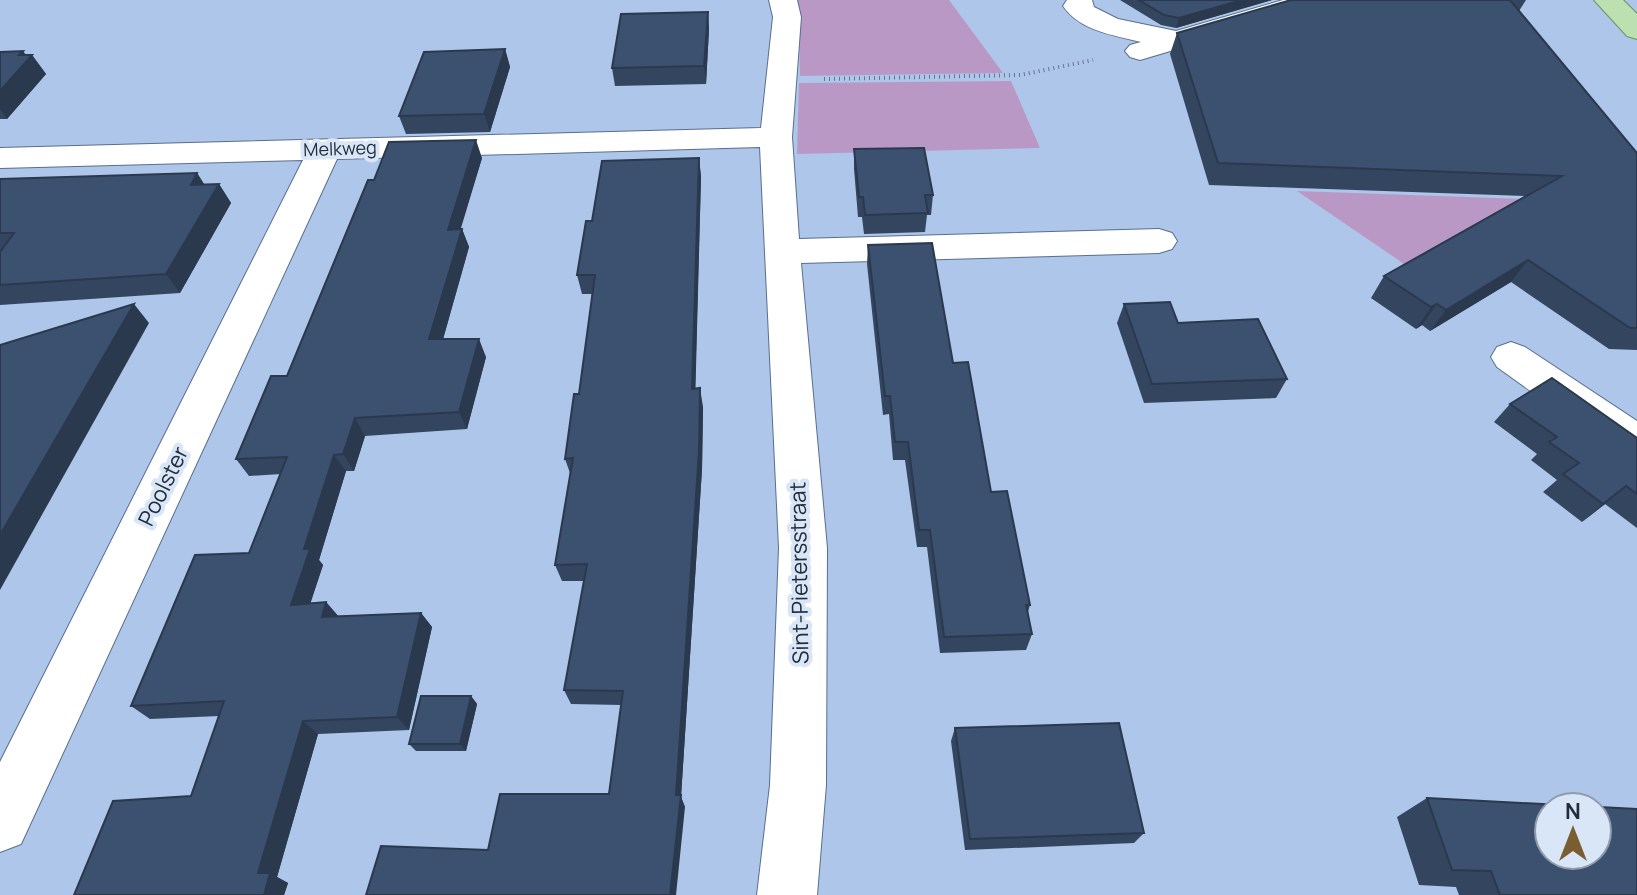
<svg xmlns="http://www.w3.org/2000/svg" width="1637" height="895" font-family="Manrope,sans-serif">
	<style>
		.green { fill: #ba98c6 }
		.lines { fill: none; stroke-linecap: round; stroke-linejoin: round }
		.minor-casing { stroke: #586e8e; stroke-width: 2 }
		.major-casing { stroke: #6a9464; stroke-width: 2 }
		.path { stroke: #64758c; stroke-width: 4; stroke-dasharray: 1 4; stroke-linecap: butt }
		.minor { fill: #fff; fill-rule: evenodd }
		.major { fill: #bde0b0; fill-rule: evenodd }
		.wall { fill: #34465f }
		.shaded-wall { fill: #2a394e }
		.building { fill: #3c516f; stroke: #2a394e; stroke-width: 2; fill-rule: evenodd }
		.labels { text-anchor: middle; stroke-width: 8; stroke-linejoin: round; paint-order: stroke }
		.far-street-label { font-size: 18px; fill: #232d3a; stroke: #d9e6f8 }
		.street-label { font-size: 22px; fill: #232d3a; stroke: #d9e6f8 }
	</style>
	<rect width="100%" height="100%" fill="#aec6ea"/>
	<g class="green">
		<polygon points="795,0 949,0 1003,73 800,76 799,19"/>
		<polygon points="1011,81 1040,148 797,154 799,83"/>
		<polygon points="1297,191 1637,203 1540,263 1460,302"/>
	</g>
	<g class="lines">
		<defs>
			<g id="minor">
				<polygon points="769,0 797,0 801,17 792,137 799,239 1159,229 1172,233 1177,241 1172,249 1159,253 801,263 827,548 826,785 817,895 757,895 770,785 779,548 760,147 337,159 21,844 0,852 0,762 303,160 0,168 0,148 761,128 773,17"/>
				<path d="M1067,0H1092L1094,7L1118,19L1176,31L1283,0H1326L1322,6L1140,60L1130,57L1125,51L1130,45L1141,42C1113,35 1080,31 1063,6Z"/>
				<polygon points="1511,342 1525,347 1637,421 1637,461 1621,456 1497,367 1491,357 1497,347"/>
			</g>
			<polygon id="major" points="1594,0 1623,0 1637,14 1637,39 1627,36"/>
		</defs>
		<use href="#minor" class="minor-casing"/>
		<use href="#major" class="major-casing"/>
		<polyline class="path" points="824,79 1020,75 1093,60"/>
		<use href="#minor" class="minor"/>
		<use href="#major" class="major"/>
	</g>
	<g class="wall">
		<polygon points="1120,0 1272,0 1176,28 1161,25"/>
		<polygon points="1291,0 1526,0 1519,11 1637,153 1637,350 1609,349 1511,282 1430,331 1422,325 1416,329 1371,298 1384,276 1525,196 1209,185 1170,54 1177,33"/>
		<polygon points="708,12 709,29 706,84 615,86 612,68"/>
		<polygon points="505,49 510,67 490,132 406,134 399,116"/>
		<polygon points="0,52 32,55 46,74 7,119 0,119"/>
		<polygon points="854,149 933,195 931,215 927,215 925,232 864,234 862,217 858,217 854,169"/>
		<polygon points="482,158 460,229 462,229 469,247 443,339 486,357 467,429 365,436 354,471 346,471 319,560 323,565 310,603 326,602 338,616 421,613 432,627 409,730 318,734 277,877 288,883 284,895 74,895 191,796 219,716 150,719 131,706 249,553 281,474 249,476 236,459 287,376 374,180"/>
		<polygon points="699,158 701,177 695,389 703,407 702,469 681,797 685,807 488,850 609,794 622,705 571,704 564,690 584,581 562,581 555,565 570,473 565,459 579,394 592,294 582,294 577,275"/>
		<polygon points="197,173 204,184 219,184 231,203 180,293 0,305 0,179"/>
		<polygon points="868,245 953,363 991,492 1030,605 1028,612 1032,634 1026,650 940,653 927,547 917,547 905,460 893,460 889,414 883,415 867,264"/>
		<polygon points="1124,304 1178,323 1287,379 1276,398 1144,403 1117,323"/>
		<polygon points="1510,404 1637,438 1637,528 1605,504 1582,522 1543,492 1557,480 1531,460 1537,454 1494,422"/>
		<polygon points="471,696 477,704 466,751 416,751 409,744"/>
		<polygon points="955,728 1144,833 1134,843 965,850 951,741"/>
		<polygon points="1427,798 1637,895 1459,895 1456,887 1419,885 1397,817"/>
	</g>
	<g class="shaded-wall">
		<polygon points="1242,0 1272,0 1176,28 1179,18"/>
		<polygon points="708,12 709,29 706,84 704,66"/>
		<polygon points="505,49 510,67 490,132 484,114"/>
		<polygon points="23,51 29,59 32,55 46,74 7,119 0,109 0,91 19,55"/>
		<polygon points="476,140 482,158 455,248 448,230"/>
		<polygon points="699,158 701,177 695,407 692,389"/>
		<polygon points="197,173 209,192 191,185"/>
		<polygon points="219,184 231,203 180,293 166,274"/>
		<polygon points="462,229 469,247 438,357 429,339"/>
		<polygon points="1528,260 1511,282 1430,331 1446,310"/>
		<polygon points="134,304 149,323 0,590 0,535"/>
		<polygon points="1437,304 1422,325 1416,329 1431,307"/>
		<polygon points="479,339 486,357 467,429 459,412"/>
		<polygon points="700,388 703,407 702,469 681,797 685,807 676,895 670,895"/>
		<polygon points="355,418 365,436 354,471 343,454"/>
		<polygon points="334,455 346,471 319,560 323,565 305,620 291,605 304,549"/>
		<polygon points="1626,486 1605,504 1582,522 1603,504"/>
		<polygon points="326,602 339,617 322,617"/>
		<polygon points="421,613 432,627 409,730 397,717"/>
		<polygon points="471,696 477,704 466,751 460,744"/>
		<polygon points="303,721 318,734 277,877 288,883 284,895 264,895 258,873"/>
	</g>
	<g class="building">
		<polygon points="1139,0 1242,0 1179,18 1164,15"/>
		<polygon points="1291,0 1510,0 1637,153 1637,328 1630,328 1528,260 1446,310 1437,304 1431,307 1384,276 1562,176 1218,163 1177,33"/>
		<polygon points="708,12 704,66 612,68 621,14"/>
		<polygon points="505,49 484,114 399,116 424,52"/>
		<polygon points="23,51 19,55 32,55 0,91 0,52"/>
		<polygon points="476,140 448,230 462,229 429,339 479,339 459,412 355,418 343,454 334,455 304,549 310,549 291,605 326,602 322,617 421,613 397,717 303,721 258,873 270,873 264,895 74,895 113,801 191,796 224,701 131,706 195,555 249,553 287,457 236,459 271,376 287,376 368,180 374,180 389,142"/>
		<polygon points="924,148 933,195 925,195 928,213 865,215 863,197 859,197 854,149"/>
		<polygon points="699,158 692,389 700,388 699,451 676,795 681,795 670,895 366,895 381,846 488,850 500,794 609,794 623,691 564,690 587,564 555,565 573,458 565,459 574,394 579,394 595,275 577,275 586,221 592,221 602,161"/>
		<polygon points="197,173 191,185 219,184 166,274 0,285 0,252 14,233 0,233 0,179"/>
		<polygon points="932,243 953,363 968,362 991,492 1007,491 1030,605 1026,605 1032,634 944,637 930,530 919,530 908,442 895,442 890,396 885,396 868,245"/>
		<polygon points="1170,302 1178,323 1258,319 1287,379 1152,384 1124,304"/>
		<polygon points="134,304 0,535 0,345"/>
		<polygon points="1552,378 1637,438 1637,494 1626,486 1603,504 1563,474 1579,463 1549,442 1557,437 1510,404"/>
		<polygon points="421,696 471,696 460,744 409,744"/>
		<polygon points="1119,723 1144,833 970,839 955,728"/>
		<path d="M1427,798L1637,809V895H1500L1491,871L1452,870ZM1549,807H1597V855H1549Z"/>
	</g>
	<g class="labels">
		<g class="far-street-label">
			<text transform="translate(340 149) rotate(-2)" y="6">Melkweg</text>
		</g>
		<g class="street-label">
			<text transform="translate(163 486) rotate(-64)" y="8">Poolster</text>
			<text transform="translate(799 573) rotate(-91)" y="8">Sint-Pietersstraat</text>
		</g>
	</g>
	<g transform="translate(1573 831)"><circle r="38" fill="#d9e6f8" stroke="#909cac" stroke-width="2"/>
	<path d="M0-6L14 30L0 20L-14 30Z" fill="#7a5e31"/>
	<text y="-12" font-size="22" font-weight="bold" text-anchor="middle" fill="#232d3a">N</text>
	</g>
</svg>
